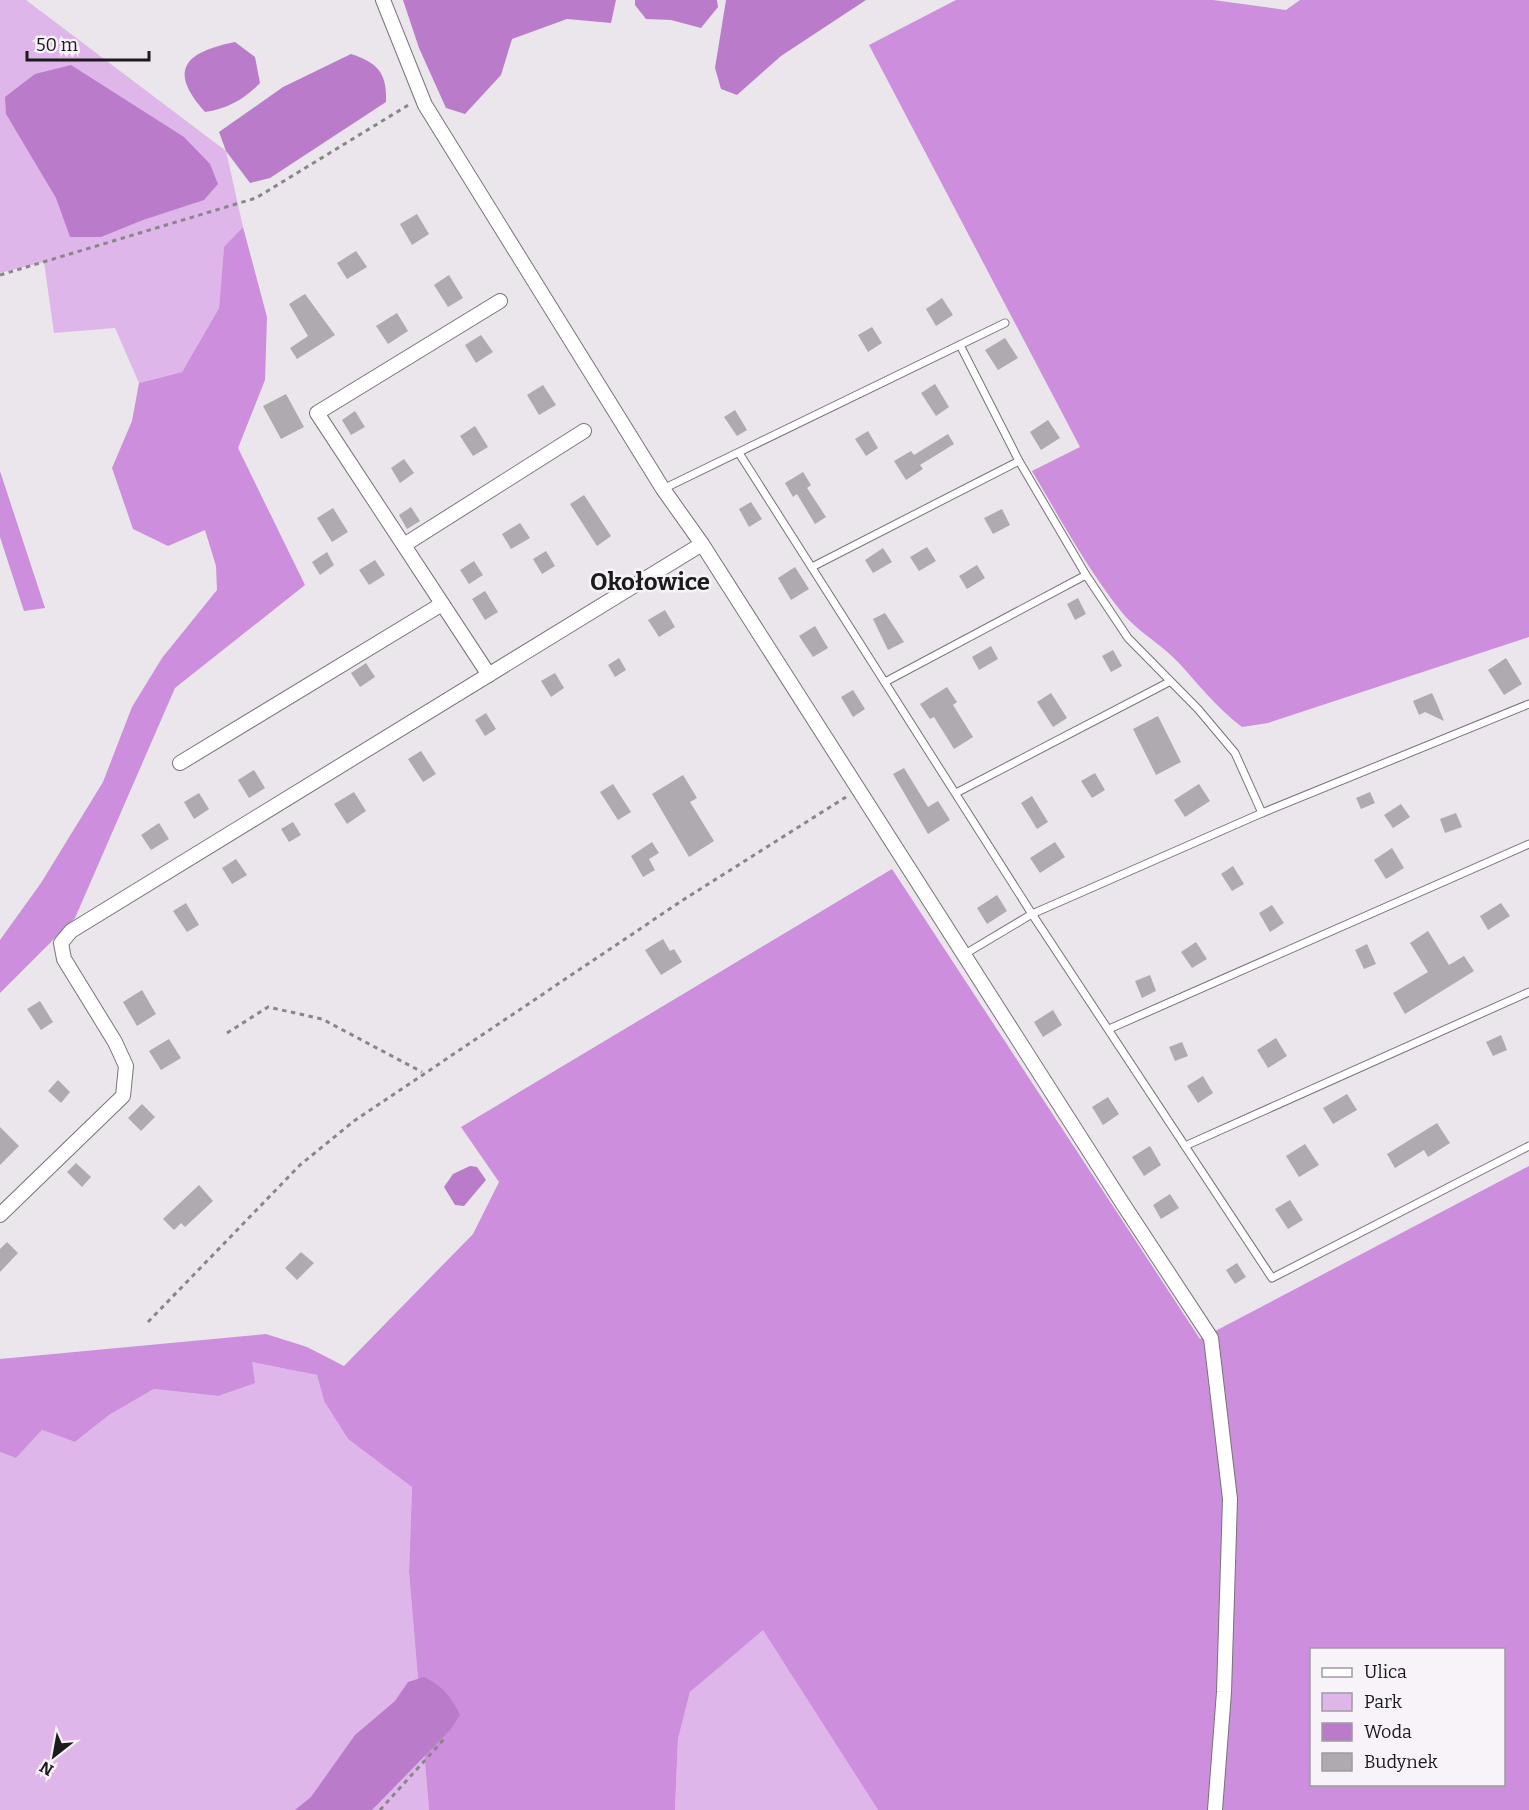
<svg xmlns="http://www.w3.org/2000/svg" width="1529" height="1810" font-family="Bitter,serif">
	<style>
		.green { fill: #dfb6e9 }
		.forest { fill: #cd8edd; fill-rule: evenodd }
		.water { fill: #ba7cca }
		.building { fill: #aeaaaf }
		.lines { fill: none; stroke-linecap: round; stroke-linejoin: round }
		.lane-casing { stroke: #787479; stroke-width: 9 }
		.street-casing { stroke: #787479; stroke-width: 16 }
		.path { stroke: #89868a; stroke-width: 3; stroke-dasharray: 4.5 4.5; stroke-linecap: butt }
		.lane { stroke: #fff; stroke-width: 7 }
		.street { stroke: #fff; stroke-width: 14 }
		.labels { text-anchor: middle; stroke-width: 5; stroke-linejoin: round; paint-order: stroke }
		.quarter-label { font-size: 24px; font-weight: bold; fill: #1c1a1c; stroke: #f7f3f8 }
	</style>
	<rect width="100%" height="100%" fill="#eae6eb"/>
	<g class="green">
		<polygon points="0,0 26,0 226,151 243,227 224,248 219,308 182,372 139,383 115,328 54,333 44,262 0,273"/>
		<polygon points="252,1362 317,1375 324,1401 348,1439 412,1486 409,1572 429,1810 0,1810 0,1452 16,1458 42,1430 75,1442 109,1415 154,1389 218,1396"/>
		<polygon points="763,1629 878,1810 675,1810 678,1739 690,1692"/>
	</g>
	<g class="forest">
		<path d="M956,0H1213L1286,10L1300,0H1529V637L1268,723L1242,727C1217,708 1199,685 1178,662C1160,643 1136,631 1120,610C1086,567 1060,518 1032,471L1080,447L869,45Z"/>
		<polygon points="243,227 267,317 265,380 238,448 305,585 175,688 75,918 0,993 0,940 41,883 103,782 132,707 162,658 217,590 216,566 205,530 168,546 133,529 112,468 132,421 139,383 182,372 219,308 224,247"/>
		<polygon points="0,471 45,608 24,611 0,537"/>
		<path d="M892,869L1200,1339L1529,1166V1810H878L763,1630L690,1692L678,1739L675,1810H429L409,1572L412,1487L348,1439L324,1401L317,1375L252,1362L255,1383L218,1396L154,1389L109,1415L75,1442L42,1430L16,1458L0,1452V1359L266,1334L307,1347L344,1366L473,1234L499,1182L461,1127ZM1312,1650H1504V1784H1312Z"/>
	</g>
	<g class="water">
		<polygon points="403,0 616,0 611,23 567,19 512,39 501,75 465,114 446,108 419,48"/>
		<polygon points="635,0 717,0 718,7 701,28 671,20 646,19 635,5"/>
		<polygon points="726,0 866,0 781,56 737,95 721,89 715,68"/>
		<path d="M235,42L255,57L260,83C245,99 227,109 205,112C167,70 185,52 235,42Z"/>
		<path d="M351,54C378,63 387,73 386,102L270,178L250,183L226,151L219,132L283,87Z"/>
		<polygon points="71,65 184,137 210,164 218,184 204,200 143,220 101,237 70,237 56,198 6,114 5,97 35,74"/>
		<polygon points="470,1166 477,1167 486,1180 464,1206 455,1205 444,1187 453,1174"/>
		<path d="M424,1677C442,1685 452,1698 460,1715L451,1729L372,1810H295L311,1797L355,1735L395,1701L408,1682Z"/>
	</g>
	<g class="building">
		<polygon points="417,214 429,234 412,245 400,224"/>
		<polygon points="356,251 367,267 347,279 337,263"/>
		<polygon points="449,275 463,298 448,307 434,285"/>
		<polygon points="305,294 335,335 297,359 290,348 308,336 289,304"/>
		<polygon points="942,298 953,315 936,326 926,309"/>
		<polygon points="397,313 408,331 388,344 376,326"/>
		<polygon points="872,327 882,343 868,352 858,335"/>
		<polygon points="481,335 493,352 476,363 465,345"/>
		<polygon points="1005,338 1018,358 998,370 985,350"/>
		<polygon points="935,384 949,407 936,416 921,393"/>
		<polygon points="543,385 556,405 539,415 527,395"/>
		<polygon points="286,394 304,427 281,439 263,406"/>
		<polygon points="735,410 747,430 737,436 724,417"/>
		<polygon points="355,411 365,427 351,435 342,420"/>
		<polygon points="1048,420 1060,438 1041,450 1030,432"/>
		<polygon points="475,426 488,447 473,456 460,436"/>
		<polygon points="868,431 878,448 866,456 855,439"/>
		<polygon points="948,434 954,444 920,465 923,469 906,480 894,461 911,451 914,455"/>
		<polygon points="404,459 414,473 400,483 391,468"/>
		<polygon points="803,472 811,485 807,488 826,517 815,524 797,494 793,497 785,483"/>
		<polygon points="584,495 611,536 597,546 570,504"/>
		<polygon points="751,502 762,519 749,527 739,509"/>
		<polygon points="411,507 420,521 407,529 399,515"/>
		<polygon points="333,508 348,532 332,542 317,518"/>
		<polygon points="1002,509 1010,525 993,534 984,518"/>
		<polygon points="520,523 530,538 511,549 502,534"/>
		<polygon points="927,547 936,561 919,571 910,557"/>
		<polygon points="883,548 892,562 873,573 865,560"/>
		<polygon points="546,551 555,566 542,574 533,559"/>
		<polygon points="327,552 334,565 320,575 312,562"/>
		<polygon points="375,560 385,575 369,585 359,570"/>
		<polygon points="474,561 483,575 469,584 460,570"/>
		<polygon points="977,565 985,578 967,589 959,576"/>
		<polygon points="795,567 809,589 791,600 778,578"/>
		<polygon points="485,591 498,612 485,620 472,599"/>
		<polygon points="1078,598 1086,614 1075,620 1067,604"/>
		<polygon points="665,610 675,627 659,637 648,620"/>
		<polygon points="885,613 904,642 888,650 873,619"/>
		<polygon points="815,626 828,648 813,657 799,636"/>
		<polygon points="991,646 998,659 979,670 972,657"/>
		<polygon points="1113,650 1122,666 1111,672 1102,656"/>
		<polygon points="619,658 626,670 615,677 608,665"/>
		<polygon points="1506,658 1522,684 1504,695 1488,670"/>
		<polygon points="366,663 375,677 360,687 351,673"/>
		<polygon points="555,673 564,688 551,697 541,681"/>
		<polygon points="947,687 957,702 953,705 973,737 954,749 934,717 930,719 920,704"/>
		<polygon points="853,690 865,709 853,717 841,697"/>
		<polygon points="1051,693 1067,718 1053,727 1037,702"/>
		<polygon points="1432,693 1437,704 1444,721 1425,712 1419,715 1413,701"/>
		<polygon points="486,713 496,729 485,736 475,720"/>
		<polygon points="1158,716 1181,762 1156,775 1133,729"/>
		<polygon points="421,751 436,774 423,782 408,759"/>
		<polygon points="904,768 928,807 938,801 950,820 928,834 893,774"/>
		<polygon points="254,770 265,788 249,798 238,780"/>
		<polygon points="1095,773 1105,790 1092,798 1081,781"/>
		<polygon points="683,775 697,798 690,802 714,841 689,857 652,794"/>
		<polygon points="613,784 631,812 618,820 600,792"/>
		<polygon points="1199,784 1210,801 1185,817 1174,800"/>
		<polygon points="354,792 366,811 347,824 334,804"/>
		<polygon points="1370,792 1375,803 1361,809 1356,798"/>
		<polygon points="199,793 209,809 194,819 184,802"/>
		<polygon points="1032,796 1048,822 1037,829 1021,803"/>
		<polygon points="1401,804 1410,817 1393,828 1384,815"/>
		<polygon points="1456,813 1462,827 1445,833 1440,819"/>
		<polygon points="293,822 301,835 289,842 281,829"/>
		<polygon points="159,823 169,839 151,850 141,835"/>
		<polygon points="652,842 659,853 649,859 655,870 643,877 631,856"/>
		<polygon points="1055,842 1065,857 1040,873 1030,858"/>
		<polygon points="1392,848 1404,868 1386,879 1374,860"/>
		<polygon points="236,859 247,875 232,884 222,868"/>
		<polygon points="1233,866 1244,884 1232,891 1221,874"/>
		<polygon points="997,895 1007,911 987,924 977,908"/>
		<polygon points="186,903 199,925 187,932 173,911"/>
		<polygon points="1501,903 1510,916 1488,930 1480,916"/>
		<polygon points="1272,905 1284,923 1270,932 1259,913"/>
		<polygon points="1428,931 1449,965 1464,956 1474,971 1405,1014 1393,993 1428,972 1410,943"/>
		<polygon points="663,939 670,951 674,949 682,962 661,975 645,950"/>
		<polygon points="1196,942 1207,959 1192,968 1181,952"/>
		<polygon points="1367,944 1376,964 1364,969 1355,950"/>
		<polygon points="1150,975 1156,991 1142,998 1135,981"/>
		<polygon points="142,990 156,1014 137,1026 123,1002"/>
		<polygon points="40,1001 53,1022 41,1030 27,1009"/>
		<polygon points="1053,1010 1062,1025 1043,1037 1034,1022"/>
		<polygon points="1501,1035 1507,1050 1493,1056 1486,1042"/>
		<polygon points="1276,1038 1287,1056 1268,1068 1257,1050"/>
		<polygon points="169,1039 181,1058 161,1070 149,1051"/>
		<polygon points="1182,1042 1188,1056 1175,1061 1169,1047"/>
		<polygon points="1203,1076 1213,1093 1198,1103 1187,1086"/>
		<polygon points="58,1080 70,1092 61,1103 48,1091"/>
		<polygon points="1347,1094 1357,1110 1333,1124 1323,1108"/>
		<polygon points="1108,1097 1119,1114 1103,1125 1092,1107"/>
		<polygon points="142,1104 155,1117 141,1131 128,1118"/>
		<polygon points="1437,1123 1450,1143 1428,1157 1424,1150 1395,1168 1387,1154"/>
		<polygon points="0,1127 19,1146 0,1165"/>
		<polygon points="1305,1144 1319,1165 1299,1177 1286,1156"/>
		<polygon points="1150,1146 1161,1165 1144,1176 1132,1157"/>
		<polygon points="76,1163 91,1177 82,1187 67,1172"/>
		<polygon points="199,1185 213,1201 185,1227 181,1223 174,1230 163,1219"/>
		<polygon points="1170,1194 1179,1208 1161,1219 1153,1205"/>
		<polygon points="1290,1200 1303,1220 1288,1229 1275,1209"/>
		<polygon points="7,1242 18,1253 0,1272 0,1249"/>
		<polygon points="301,1252 314,1263 297,1280 285,1268"/>
		<polygon points="1237,1263 1246,1277 1235,1284 1226,1270"/>
	</g>
	<g class="lines">
		<defs>
			<g id="lane">
				<polyline points="739,453 1032,914 1272,1278 1529,1146"/>
				<polyline points="1019,461 1086,575 1128,638 1198,709 1235,753 1262,813"/>
				<polyline points="663,489 1005,323"/>
				<polyline points="812,567 1019,461 960,345"/>
				<polyline points="885,682 1086,575"/>
				<polyline points="956,793 1169,682"/>
				<polyline points="965,954 1032,914 1262,813 1529,704"/>
				<polyline points="1109,1029 1529,844"/>
				<polyline points="1185,1146 1529,992"/>
			</g>
			<g id="street">
				<polyline points="383,0 425,105 663,489 702,544 1121,1201 1211,1338 1230,1499 1224,1692 1215,1810"/>
				<polyline points="404,545 584,431"/>
				<polyline points="489,675 317,413 500,301"/>
				<polyline points="180,763 442,604"/>
				<polyline points="0,1215 123,1096 126,1066 115,1042 64,959 61,943 71,931 702,544"/>
			</g>
		</defs>
		<use href="#lane" class="lane-casing"/>
		<use href="#street" class="street-casing"/>
		<g class="path">
			<polyline points="0,275 256,198 410,104"/>
			<polyline points="227,1033 268,1007 322,1019 422,1072"/>
			<polyline points="148,1322 300,1165 354,1121 683,900 846,797"/>
			<polyline points="380,1810 445,1738"/>
		</g>
		<use href="#lane" class="lane"/>
		<use href="#street" class="street"/>
	</g>
	<g class="labels">
		<g class="quarter-label">
			<text x="650" y="590">Okołowice</text>
		</g>
	</g>
	<rect x="1310" y="1648" width="195" height="138" fill="#f7f3f8" stroke="#9f9ca0" stroke-width="1.5"/>
	<rect x="1322" y="1668" width="30" height="9" fill="#ffffff" stroke="#9f9ca0" stroke-width="1.5"/>
	<text x="1364" y="1678" font-size="18" fill="#1c1a1c">Ulica</text>
	<rect x="1322" y="1693" width="30" height="18" fill="#dfb6e9" stroke="#9f9ca0" stroke-width="1.5"/>
	<text x="1364" y="1708" font-size="18" fill="#1c1a1c">Park</text>
	<rect x="1322" y="1723" width="30" height="18" fill="#ba7cca" stroke="#9f9ca0" stroke-width="1.5"/>
	<text x="1364" y="1738" font-size="18" fill="#1c1a1c">Woda</text>
	<rect x="1322" y="1753" width="30" height="18" fill="#aeaaaf" stroke="#9f9ca0" stroke-width="1.5"/>
	<text x="1364" y="1768" font-size="18" fill="#1c1a1c">Budynek</text>
	<g transform="translate(54 1756) rotate(211)" stroke="#f7f3f8" stroke-width="4.5" paint-order="stroke">
	<path d="M0-4.5L10 22L0 15L-10 22Z" fill="#1c1a1c"/>
	<text y="-9" font-size="16" font-weight="bold" text-anchor="middle" fill="#1c1a1c">N</text>
	</g>
	<path d="M27 51v9h122v-9" fill="none" stroke="#1c1a1c" stroke-width="3"/>
	<text x="36" y="51" font-size="18" fill="#1c1a1c" stroke="#f7f3f8" stroke-width="4.5" paint-order="stroke">50 m</text>
</svg>
